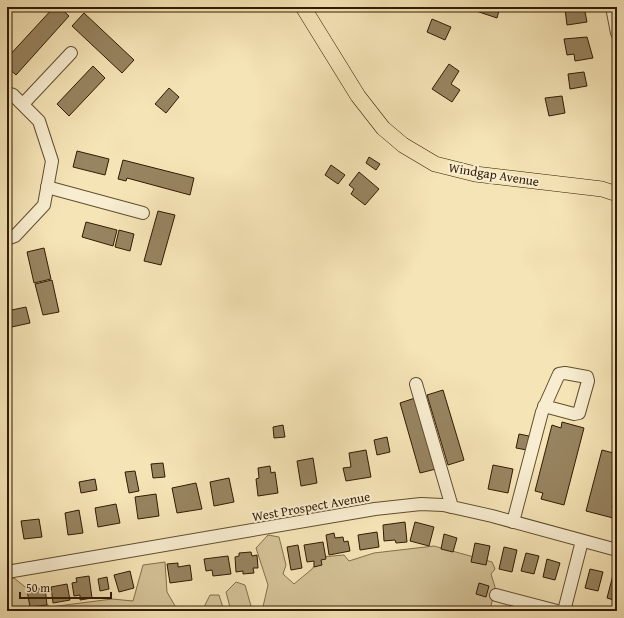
<svg xmlns="http://www.w3.org/2000/svg" width="624" height="618" font-family="'Gentium Book Plus',serif">
	<style>
		.green { fill: #d4c297; stroke: #826f4c }
		.building { fill: #978460; stroke: #311c02 }
		.lines { fill: none; stroke-linecap: round; stroke-linejoin: round }
		.minor-casing { stroke: #624e2f; stroke-width: 14 }
		.major-casing { stroke: #311c02; stroke-width: 16 }
		.minor { stroke: #f8edd0; stroke-width: 12 }
		.major { stroke: #f5e4b6; stroke-width: 15 }
		.labels { text-anchor: middle; stroke-width: 4; stroke-linejoin: round; paint-order: stroke }
		.street-label { font-size: 13px; fill: #311c02; stroke: #f8edd0 }
	</style>
	<rect width="100%" height="100%" fill="#f5e4b6"/>
	<filter id="stains"><feTurbulence type="fractalNoise" baseFrequency=".005" numOctaves="4"/><feColorMatrix values="0 0 0 0 .2 0 0 0 0 .09 0 0 0 0 .02 0 0 0 .5 -.17"/></filter>
	<radialGradient id="worn" r=".72"><stop offset=".6" stop-color="#630" stop-opacity="0"/><stop offset="1" stop-color="#630" stop-opacity=".3"/></radialGradient>
	<g class="green">
		<polygon points="268,535 279,537 286,565 283,574 294,584 312,569 321,557 344,555 349,561 374,553 434,546 492,562 495,569 491,574 495,587 490,611 262,611 268,585 256,548"/>
		<polygon points="165,562 167,592 178,611 7,611 7,580 14,578 50,607 112,599 133,601 143,565"/>
		<polygon points="236,582 245,585 251,606 258,611 231,611 226,592"/>
		<polygon points="210,595 219,595 224,611 202,611"/>
	</g>
	<g class="building">
		<polygon points="54,7 59,7 69,16 16,75 7,67 7,58"/>
		<polygon points="477,7 500,7 497,18 476,11"/>
		<polygon points="575,7 584,7 587,22 567,25 565,9"/>
		<polygon points="84,13 134,60 122,73 72,26"/>
		<polygon points="432,19 451,27 445,40 427,32"/>
		<polygon points="587,37 593,58 575,61 574,54 567,55 564,39"/>
		<polygon points="449,64 459,71 451,84 460,90 452,102 432,89"/>
		<polygon points="93,66 105,78 69,116 57,104"/>
		<polygon points="584,72 587,86 570,89 568,74"/>
		<polygon points="169,88 179,97 166,113 155,104"/>
		<polygon points="562,96 565,113 549,116 545,98"/>
		<polygon points="77,151 109,159 105,175 73,167"/>
		<polygon points="369,157 380,164 376,170 366,163"/>
		<polygon points="123,160 194,178 190,195 127,178 126,181 118,179"/>
		<polygon points="331,165 345,175 338,184 325,175"/>
		<polygon points="359,172 379,189 365,205 351,194 354,189 349,185"/>
		<polygon points="158,211 175,215 161,265 144,261"/>
		<polygon points="86,222 117,230 113,246 82,237"/>
		<polygon points="119,230 134,234 130,251 115,247"/>
		<polygon points="44,248 51,279 34,283 27,252"/>
		<polygon points="52,280 59,312 43,315 35,284"/>
		<polygon points="26,307 30,323 7,328 7,311"/>
		<polygon points="443,390 464,460 448,465 427,395"/>
		<polygon points="415,398 436,469 420,473 400,403"/>
		<polygon points="562,422 584,428 564,505 541,499 543,493 535,491 552,425 561,428"/>
		<polygon points="283,425 285,437 274,438 273,427"/>
		<polygon points="519,434 529,436 527,450 516,448"/>
		<polygon points="387,437 390,452 377,455 374,440"/>
		<polygon points="366,450 371,477 346,481 343,468 351,467 349,453"/>
		<polygon points="602,450 617,454 617,486 612,507 617,508 617,519 586,511"/>
		<polygon points="313,458 317,483 301,486 297,461"/>
		<polygon points="163,463 165,477 153,478 151,464"/>
		<polygon points="493,465 513,469 508,493 488,489"/>
		<polygon points="270,466 271,473 275,472 278,493 258,496 256,479 259,478 258,468"/>
		<polygon points="135,471 139,491 129,493 125,472"/>
		<polygon points="229,478 234,502 214,506 210,482"/>
		<polygon points="95,479 97,490 81,493 79,482"/>
		<polygon points="196,483 202,509 177,513 172,488"/>
		<polygon points="156,494 159,516 138,519 135,497"/>
		<polygon points="116,504 120,523 98,527 95,508"/>
		<polygon points="79,510 83,533 68,535 65,513"/>
		<polygon points="39,519 42,537 24,539 21,521"/>
		<polygon points="405,522 407,542 396,543 395,540 384,541 383,525"/>
		<polygon points="415,522 434,527 429,546 410,541"/>
		<polygon points="377,532 379,547 360,550 358,535"/>
		<polygon points="334,533 335,538 343,537 344,542 348,541 350,551 329,555 326,535"/>
		<polygon points="444,534 457,538 453,552 441,549"/>
		<polygon points="323,542 326,559 321,560 322,565 314,567 314,561 307,562 304,545"/>
		<polygon points="475,543 490,546 486,565 471,562"/>
		<polygon points="298,545 302,568 291,570 287,547"/>
		<polygon points="504,547 517,550 512,572 499,569"/>
		<polygon points="251,552 252,556 257,555 258,568 253,568 254,573 243,574 243,571 236,572 235,557 239,556 239,553"/>
		<polygon points="526,553 539,556 534,574 521,571"/>
		<polygon points="228,556 231,574 213,576 212,570 206,571 204,559"/>
		<polygon points="547,559 560,563 555,580 543,577"/>
		<polygon points="178,563 178,567 190,565 192,580 170,583 167,564"/>
		<polygon points="590,569 603,572 598,591 585,588"/>
		<polygon points="130,571 134,588 119,592 114,575"/>
		<polygon points="613,575 617,576 617,601 607,598"/>
		<polygon points="89,576 92,598 80,600 80,595 74,596 72,583 77,582 76,578"/>
		<polygon points="107,577 109,589 100,591 98,579"/>
		<polygon points="479,583 489,586 486,597 476,594"/>
		<polygon points="67,584 70,600 53,603 51,587"/>
		<polygon points="45,587 47,605 30,607 27,590"/>
		<polygon points="516,604 529,607 529,611 515,611"/>
	</g>
	<g class="lines">
		<defs>
			<g id="minor">
				<polyline points="612,7 617,33"/>
				<polyline points="7,93 13,95 39,121 52,161 44,205 15,236 7,239"/>
				<polyline points="23,104 71,53"/>
				<polyline points="47,187 143,213"/>
				<polyline points="416,384 452,507"/>
				<polyline points="513,522 542,412 559,374 565,373 587,377 588,381 579,413 574,414 544,406"/>
				<polyline points="7,572 375,509 421,504 443,505 492,516 617,550"/>
				<polyline points="496,595 557,611"/>
				<polyline points="564,611 582,541"/>
			</g>
			<polyline id="major" points="303,7 358,96 383,128 403,145 435,164 475,174 602,189 617,194"/>
		</defs>
		<use href="#minor" class="minor-casing"/>
		<use href="#major" class="major-casing"/>
		<use href="#minor" class="minor"/>
		<use href="#major" class="major"/>
	</g>
	<g class="labels">
		<g class="street-label">
			<text transform="translate(494 174) rotate(9)" y="5">Windgap Avenue</text>
			<text transform="translate(311 506) rotate(-10)" y="5">West Prospect Avenue</text>
		</g>
	</g>
	<rect width="624" height="618" fill="none" stroke="#f5e4b6" stroke-width="24"/>
	<rect x="8" y="8" width="608" height="602" fill="none" stroke="#311c02" stroke-width="2"/>
	<rect x="12" y="12" width="600" height="594" fill="none" stroke="#311c02"/>
	<path d="M20 592v6h91v-6" fill="none" stroke="#311c02" stroke-width="2"/>
	<text x="26" y="592" font-size="12" fill="#311c02" stroke="#f8edd0" stroke-width="3" paint-order="stroke">50 m</text>
	<rect width="100%" height="100%" filter="url(#stains)"/>
	<rect width="100%" height="100%" fill="url(#worn)"/>
</svg>
